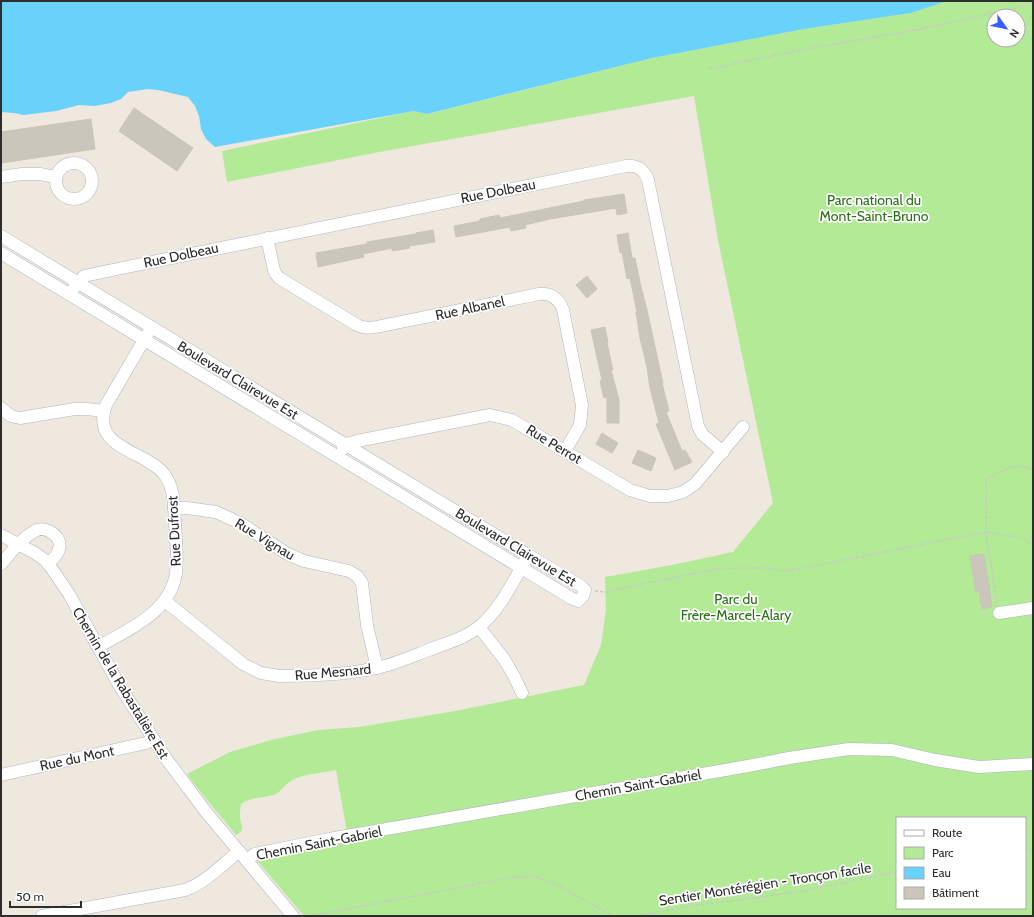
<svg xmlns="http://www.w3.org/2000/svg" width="1034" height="917" font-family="Cabin,sans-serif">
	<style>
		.green { fill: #b2ea96; fill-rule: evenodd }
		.water { fill: #68d2fa }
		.building { fill: #cbc6bc; stroke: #cbc4b7 }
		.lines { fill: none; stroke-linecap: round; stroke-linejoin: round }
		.minor-casing { stroke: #b2b4c1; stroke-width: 13 }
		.path { stroke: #c8c8c8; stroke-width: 1.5; stroke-dasharray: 3 2; stroke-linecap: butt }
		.minor { stroke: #fff; stroke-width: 12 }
		.labels { text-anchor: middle; stroke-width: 3.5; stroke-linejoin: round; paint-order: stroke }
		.street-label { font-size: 14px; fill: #2d2d2d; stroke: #fff }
		.park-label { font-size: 14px; fill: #277214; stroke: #fff }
	</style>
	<rect width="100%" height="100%" fill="#efe8de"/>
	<path class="green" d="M947,1H1033V916H304L249,851L347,832L336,770C324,773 301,774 291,781C284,785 281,792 274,795C263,798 250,797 241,804C240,809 240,813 240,818C241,826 246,830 236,835L203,795L187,774L230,752L275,739L319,730L359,727L455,711L584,685L601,645L606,610L605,577L672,565L733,552L773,503L718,240L694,96L379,152L227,182L222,151L414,111L428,114L652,58L804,29L911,13ZM994,16H1018V40H994ZM897,818H1025V908H897Z"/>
	<polygon class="water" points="1,1 947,1 911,13 804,29 652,58 427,114 414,111 215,147 206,139 201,129 199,116 195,106 188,97 158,90 148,89 128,92 121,99 111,103 94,106 79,105 56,111 24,115 14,113 1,112"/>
	<g class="building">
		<polygon points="134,108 193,148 177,171 119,131"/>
		<polygon points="91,119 95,149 1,163 1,132"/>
		<polygon points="624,194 627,213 617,215 616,208 550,219 525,225 526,228 511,231 510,227 456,237 454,226 480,221 480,219 499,215 500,218 584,201 584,200"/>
		<polygon points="433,230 435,242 409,246 410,248 392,251 392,248 363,254 364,257 318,267 316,253 367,244 367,242 416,234 416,233"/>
		<polygon points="628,233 632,258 635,258 641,287 647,310 659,365 663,383 662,383 669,411 666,412 682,451 685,450 692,462 675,470 656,424 659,423 650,388 647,367 640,338 636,312 637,312 630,278 627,279 622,252 620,253 617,235"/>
		<polygon points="587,276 597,289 587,298 576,285"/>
		<polygon points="605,327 608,343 607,343 613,370 611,370 619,400 619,423 607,423 607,397 604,398 600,381 602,380 591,330"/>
		<polygon points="602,433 618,443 612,453 596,444"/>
		<polygon points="638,450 656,458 651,471 632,463"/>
		<polygon points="984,554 992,607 982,609 979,591 976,592 970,556"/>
	</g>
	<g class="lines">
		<defs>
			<g id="minor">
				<circle cx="74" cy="181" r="18"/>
				<polyline points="1,177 22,174 40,174 56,177"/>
				<polyline points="1,236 528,555 581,586 585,590 583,596 578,601 571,598 1,253"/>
				<path d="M267,238L274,270L276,274L279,278L357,325C365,329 372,328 381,326L539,294C550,293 559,298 563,310L582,405L580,425L565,451"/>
				<path d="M74,288L84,276L122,268L626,166C637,165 645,170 648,180L698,426L702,434L723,452"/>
				<polyline points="1,408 11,416 20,418 75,409 87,409 104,411"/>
				<polyline points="343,449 345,444 357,441 490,415 512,420 630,490 650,496 668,496 683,492 695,484 743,427"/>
				<polyline points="174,508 187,508 216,512 240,523 286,553 304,561 349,571 357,576 362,583 367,625 377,668"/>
				<polyline points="1,535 35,553 46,561 52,569 69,594 119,685 165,757 206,812 293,916"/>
				<path d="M1,564C11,553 21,538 35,531C45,525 63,536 59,549C58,555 52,560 48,564"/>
				<path d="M165,601L243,664L261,673L279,676C310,676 347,675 376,668C396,664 415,655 434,648C450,642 467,637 480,626C500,609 512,584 525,561"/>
				<polyline points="999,613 1033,608"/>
				<polyline points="479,627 504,659 514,676 522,693"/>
				<path d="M98,647C129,629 170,613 176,573C178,557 176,540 175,524C174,507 175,488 164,474C145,450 90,449 106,405L148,333"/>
				<polyline points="1,775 146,743 153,739"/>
				<polyline points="246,860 255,854 329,839 748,766 789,758 849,749 892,750 935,760 979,767 1033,764"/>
				<path d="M42,916L185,890C205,883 222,865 239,851"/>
			</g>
		</defs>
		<use href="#minor" class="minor-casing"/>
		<g class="path">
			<polyline points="709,69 801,50 921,29 1033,4"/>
			<polyline points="595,591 607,592 642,584 718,569 744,568 769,568 784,571 798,569 986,532 1022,538 1033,545"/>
			<polyline points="997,603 986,532 986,479 1010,467 1021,466 1033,470"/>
			<polyline points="1025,850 1033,849"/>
			<polyline points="310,916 509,878 532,876 553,883 613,916"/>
			<polyline points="637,916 697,905 755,898 802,891 897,872"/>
		</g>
		<use href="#minor" class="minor"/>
	</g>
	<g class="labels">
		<g class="street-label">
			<text transform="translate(498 191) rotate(-11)" y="5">Rue Dolbeau</text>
			<text transform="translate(181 255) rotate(-12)" y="5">Rue Dolbeau</text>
			<text transform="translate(470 308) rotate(-12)" y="5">Rue Albanel</text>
			<text transform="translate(238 380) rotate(31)" y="5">Boulevard Clairevue Est</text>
			<text transform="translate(554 444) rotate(31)" y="5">Rue Perrot</text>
			<text transform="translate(174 531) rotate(-93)" y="5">Rue Dufrost</text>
			<text transform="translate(265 539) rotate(31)" y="5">Rue Vignau</text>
			<text transform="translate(516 547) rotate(31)" y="5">Boulevard Clairevue Est</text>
			<text transform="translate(333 672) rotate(-5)" y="5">Rue Mesnard</text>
			<text transform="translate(121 683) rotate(59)" y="5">Chemin de la Rabastalière Est</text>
			<text transform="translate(77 758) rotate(-12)" y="5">Rue du Mont</text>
			<text transform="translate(638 785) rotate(-10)" y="5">Chemin Saint-Gabriel</text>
			<text transform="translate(319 843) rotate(-11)" y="5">Chemin Saint-Gabriel</text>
			<text transform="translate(765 884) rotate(-9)" y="5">Sentier Montérégien - Tronçon facile</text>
		</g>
		<g class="park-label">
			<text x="874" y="205">Parc national du<tspan x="874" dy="16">Mont-Saint-Bruno</tspan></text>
			<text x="736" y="604">Parc du<tspan x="736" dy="16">Frère-Marcel-Alary</tspan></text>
		</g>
	</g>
	<rect width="1034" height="917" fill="none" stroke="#2d2d2d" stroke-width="4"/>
	<rect x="896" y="817" width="130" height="92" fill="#ffffff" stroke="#ababab"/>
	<rect x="904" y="830" width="20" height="6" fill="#ffffff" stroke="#ababab"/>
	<text x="932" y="837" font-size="12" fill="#2d2d2d">Route</text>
	<rect x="904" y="847" width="20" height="12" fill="#b2ea96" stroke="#ababab"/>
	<text x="932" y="857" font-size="12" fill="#2d2d2d">Parc</text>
	<rect x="904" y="867" width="20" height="12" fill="#68d2fa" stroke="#ababab"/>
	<text x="932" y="877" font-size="12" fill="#2d2d2d">Eau</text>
	<rect x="904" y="887" width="20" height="12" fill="#cbc6bc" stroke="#ababab"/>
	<text x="932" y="897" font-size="12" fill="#2d2d2d">Bâtiment</text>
	<g transform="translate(1006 28) rotate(123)"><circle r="19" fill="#ffffff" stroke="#ababab"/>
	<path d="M0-3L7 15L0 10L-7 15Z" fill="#3b5eff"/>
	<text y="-6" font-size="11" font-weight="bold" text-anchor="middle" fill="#2d2d2d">N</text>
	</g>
	<path d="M10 901v6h71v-6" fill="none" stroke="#2d2d2d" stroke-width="2"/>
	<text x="16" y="901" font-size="12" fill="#2d2d2d" stroke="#ffffff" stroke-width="3" paint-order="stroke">50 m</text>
</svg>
